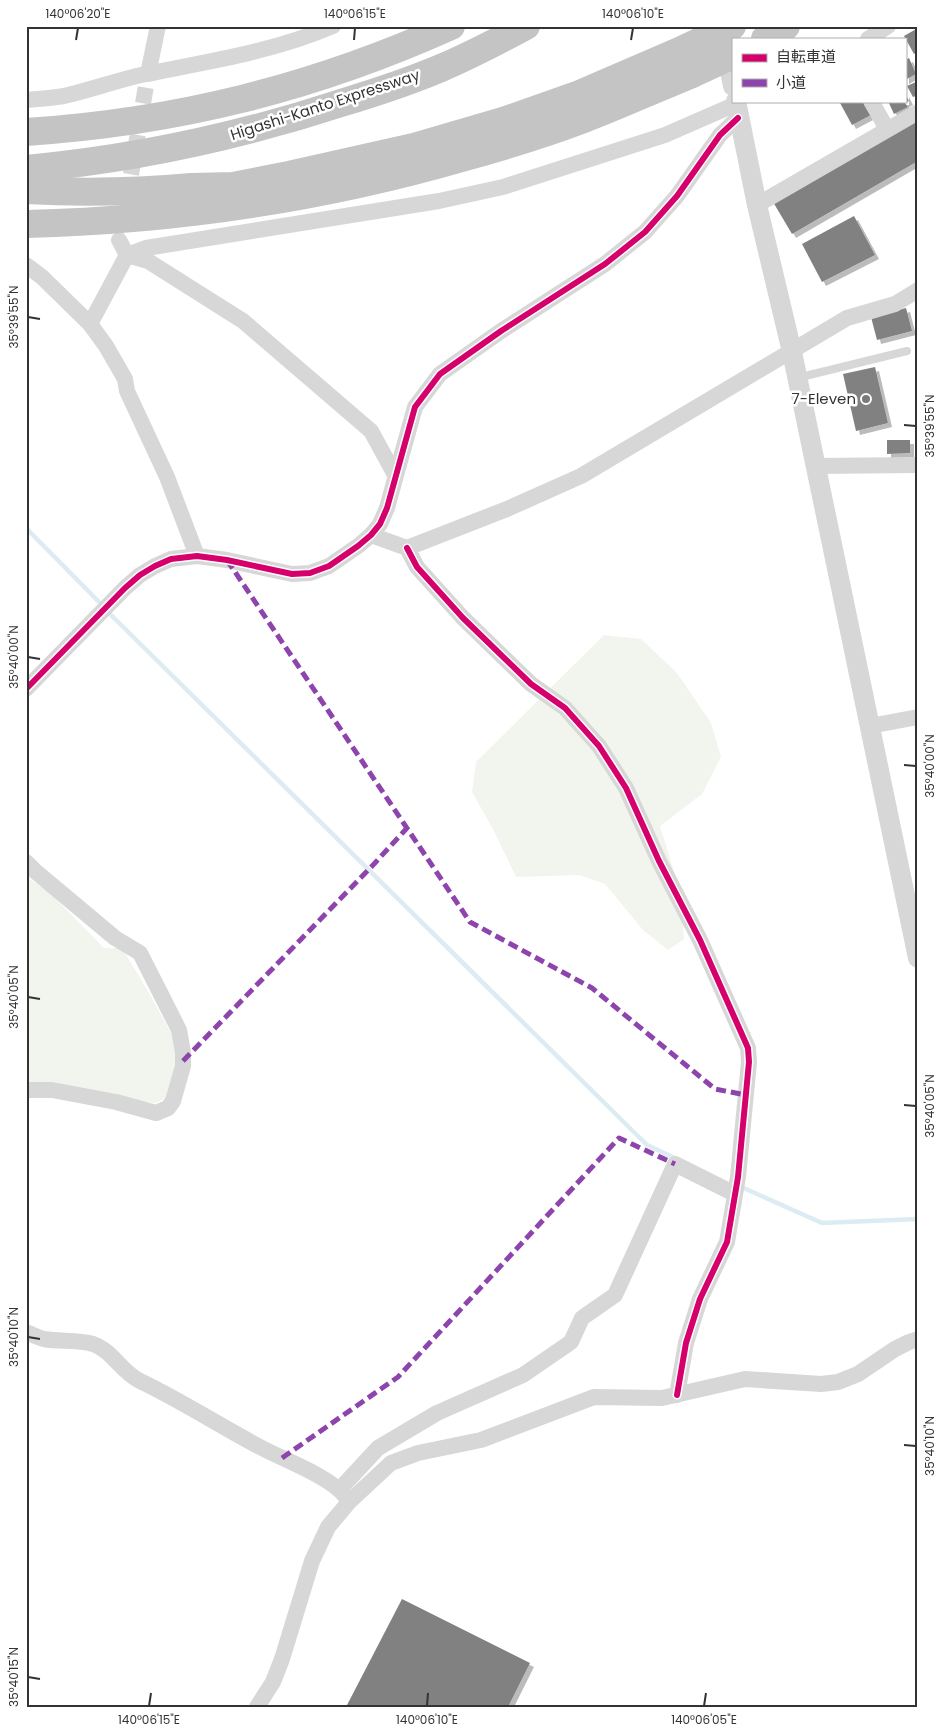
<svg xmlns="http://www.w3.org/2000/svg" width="944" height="1733" font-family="Poppins,'Noto Sans JP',sans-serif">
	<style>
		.green { fill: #f1f5ed }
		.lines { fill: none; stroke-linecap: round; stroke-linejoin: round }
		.stream { stroke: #ddebf3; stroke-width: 4.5 }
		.building { fill: #818181; filter: url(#shadow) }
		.minor-tunnel { stroke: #d6d6d6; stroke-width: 16; stroke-dasharray: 16 8; stroke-linecap: butt }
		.service { stroke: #d7d7d7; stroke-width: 8 }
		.minor { stroke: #d7d7d7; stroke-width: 16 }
		.tertiary { stroke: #d7d7d7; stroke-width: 20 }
		.motorway { stroke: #c4c4c4; stroke-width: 28 }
		.motorway-bridge { stroke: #c4c4c4; stroke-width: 28 }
		.quiet { stroke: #8e44ad; stroke-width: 5; stroke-dasharray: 10 5; stroke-linecap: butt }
		.cycleway-casing { stroke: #fff; stroke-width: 9 }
		.cycleway { stroke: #d6006c; stroke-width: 6 }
		.ticks { fill: none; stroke: #333; stroke-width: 2 }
		.poi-dot { fill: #7a7a7a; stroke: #fff; stroke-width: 2 }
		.labels { text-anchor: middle; stroke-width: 5; stroke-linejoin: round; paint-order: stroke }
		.street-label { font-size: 15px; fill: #333; stroke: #fff }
		.poi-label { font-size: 15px; fill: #333; stroke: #fff; text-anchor: end }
		.neatline { fill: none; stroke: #333; stroke-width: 2 }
		.ticks-label { font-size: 12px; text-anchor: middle; fill: #333 }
	</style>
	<defs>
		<filter id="shadow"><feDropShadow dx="4" dy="4" stdDeviation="0" flood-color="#0004"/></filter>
	</defs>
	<rect width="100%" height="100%" fill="#fff"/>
	<g class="green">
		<polygon points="604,635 641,639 677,673 711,723 721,757 702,794 660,826 680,891 684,939 668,950 643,930 605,884 579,875 516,877 493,829 472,792 476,762"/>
		<polygon points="26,877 48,891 104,948 122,948 149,993 174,1039 177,1071 167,1097 156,1103 135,1101 26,1084"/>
	</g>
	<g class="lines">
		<g class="stream">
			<polyline points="26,528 102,605"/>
			<polyline points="107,611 647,1145 677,1159"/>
			<polyline points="739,1186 822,1223 918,1219"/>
		</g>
	</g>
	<g class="building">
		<polygon points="918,28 918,51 914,54 904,36"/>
		<polygon points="909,58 916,74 905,80 905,60"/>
		<polygon points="918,81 918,95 913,97 907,86"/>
		<polygon points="905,93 909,101 905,103 908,107 894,114 888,101 905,101"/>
		<polygon points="839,101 863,101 871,115 852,125"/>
		<polygon points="918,119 918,161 792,234 773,202"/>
		<polygon points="854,216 875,255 822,282 802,244"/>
		<polygon points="906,308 912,331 877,340 871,317"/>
		<polygon points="875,367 888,423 856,431 843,374"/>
		<polygon points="887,440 910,440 910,453 887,454"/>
		<polygon points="402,1599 530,1663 508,1707 346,1707"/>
	</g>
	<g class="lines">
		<polyline class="minor-tunnel" points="127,198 148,74"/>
		<polyline class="service" points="797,378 907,351"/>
		<g class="minor">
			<polyline points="868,39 888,26"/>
			<polyline points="148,74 158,26"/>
			<path d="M26,100C39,99 52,98 64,96C90,90 115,81 141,75C205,62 273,52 333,26"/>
			<polyline points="871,101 887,129"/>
			<polyline points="757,205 918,112"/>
			<polyline points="119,240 127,255 148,261 243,321 371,431 395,475"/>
			<polyline points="26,265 42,277 90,324 106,346 125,379 127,391 167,477 197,556"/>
			<polyline points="90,324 127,255 146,248 439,201 503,187 665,135 736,104"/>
			<polyline points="815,466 918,465"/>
			<polyline points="371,535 407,548 507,509 581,476 847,318 895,304 918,290"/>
			<polyline points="407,548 417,567 463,618 531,684 565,708 599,746 626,788 659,861 700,940 748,1048 749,1062 738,1177 727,1242 700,1299 686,1343 677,1395"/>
			<polyline points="26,689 125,588 140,575 155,566 171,559 197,556 227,560 292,574 310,573 329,566 358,546 371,535 380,524 387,508 415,407 440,374 501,331 605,264 645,232 677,196 720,135 738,118"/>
			<polyline points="870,726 918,717"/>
			<polyline points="26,862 35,871 115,938 140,953 179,1030 183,1052 183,1066 173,1101 168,1108 156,1113 116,1102 52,1090 26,1090"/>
			<path d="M26,1332C32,1334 38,1338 44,1339C60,1342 77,1339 93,1344C113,1351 121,1372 140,1381C182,1401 220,1426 260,1447C284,1460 329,1476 345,1496"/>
			<polyline points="340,1489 378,1448 437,1413 523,1375 571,1342 582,1318 615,1295 675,1164 735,1194"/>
			<polyline points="257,1707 273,1682 282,1659 312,1561 328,1527 349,1502 391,1463 418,1453 481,1440 594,1397 662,1398 745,1379 821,1384 838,1382 858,1374 895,1349 909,1342 918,1339"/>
		</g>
		<g class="tertiary">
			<polyline points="725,46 733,86"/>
			<polyline points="736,101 757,205 792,352 918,958"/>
		</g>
		<g class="motorway">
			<polyline points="765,39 786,26"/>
			<path d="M26,132C177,122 313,88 451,26"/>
			<path d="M26,169C135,159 237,137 341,103C374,93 408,82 441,68C469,56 498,41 526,26"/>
			<polyline points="192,187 233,186 289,175 414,147 503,121 577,95 686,48"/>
			<path d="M26,224C177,220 320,199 465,157C505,146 545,134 584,119C620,105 656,89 692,74"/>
		</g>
		<g class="motorway-bridge">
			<polyline points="686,48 732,26"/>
			<polyline points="692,74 733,55"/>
			<path d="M26,190C82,193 136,192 192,187"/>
		</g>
		<g class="quiet">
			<polyline points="227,560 470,922 592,988 715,1089 746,1095"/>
			<polyline points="183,1061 374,864 407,828"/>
			<polyline points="282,1458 398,1377 619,1138 675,1164"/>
		</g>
		<defs>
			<g id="cycleway">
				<polyline points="407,548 417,567 463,618 531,684 565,708 599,746 626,788 659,861 700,940 748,1048 749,1062 738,1177 727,1242 700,1299 686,1343 677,1395"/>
				<polyline points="26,689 125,588 140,575 155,566 171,559 197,556 227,560 292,574 310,573 329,566 358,546 371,535 380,524 387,508 415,407 440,374 501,331 605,264 645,232 677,196 720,135 738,118"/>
			</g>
		</defs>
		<use href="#cycleway" class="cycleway-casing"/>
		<use href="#cycleway" class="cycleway"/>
	</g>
	<path class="ticks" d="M76,40L78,28M354,40L355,28M631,40L633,28M28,317L40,319M904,425L916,426M28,657L40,659M904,765L916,766M28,997L40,999M904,1105L916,1106M28,1337L40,1339M904,1445L916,1446M28,1677L40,1679M149,1706L151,1693M427,1706L428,1693M704,1706L706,1693"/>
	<circle class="poi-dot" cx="866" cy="399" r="5"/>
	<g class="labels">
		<g class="street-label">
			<text transform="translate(325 105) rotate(-18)" y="5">Higashi-Kanto Expressway</text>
		</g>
		<g class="poi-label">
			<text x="856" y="404">7-Eleven</text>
		</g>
	</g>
	<rect width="944" height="1733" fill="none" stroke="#ffffff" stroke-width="55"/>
	<rect x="732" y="38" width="175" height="65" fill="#ffffff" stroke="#adadad"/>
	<rect x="742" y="54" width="25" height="8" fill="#d6006c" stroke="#adadad"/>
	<text x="776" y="62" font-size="15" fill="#333333">自転車道</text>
	<rect x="742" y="79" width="25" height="8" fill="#8e44ad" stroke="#adadad"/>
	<text x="776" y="88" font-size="15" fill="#333333">小道</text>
	<rect x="28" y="28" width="888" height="1678" class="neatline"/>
	<g class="ticks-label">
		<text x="78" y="18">140°06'20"E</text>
		<text x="355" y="18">140°06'15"E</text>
		<text x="633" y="18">140°06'10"E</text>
		<text transform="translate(14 317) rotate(-90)" y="4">35°39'55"N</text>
		<text transform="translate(930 426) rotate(-90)" y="4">35°39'55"N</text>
		<text transform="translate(14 657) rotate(-90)" y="4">35°40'00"N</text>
		<text transform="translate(930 766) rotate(-90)" y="4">35°40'00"N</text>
		<text transform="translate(14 997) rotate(-90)" y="4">35°40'05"N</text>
		<text transform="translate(930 1106) rotate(-90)" y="4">35°40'05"N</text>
		<text transform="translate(14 1337) rotate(-90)" y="4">35°40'10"N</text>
		<text transform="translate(930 1446) rotate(-90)" y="4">35°40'10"N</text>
		<text transform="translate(14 1677) rotate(-90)" y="4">35°40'15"N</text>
		<text x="149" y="1724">140°06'15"E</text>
		<text x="427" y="1724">140°06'10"E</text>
		<text x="704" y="1724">140°06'05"E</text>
	</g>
</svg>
